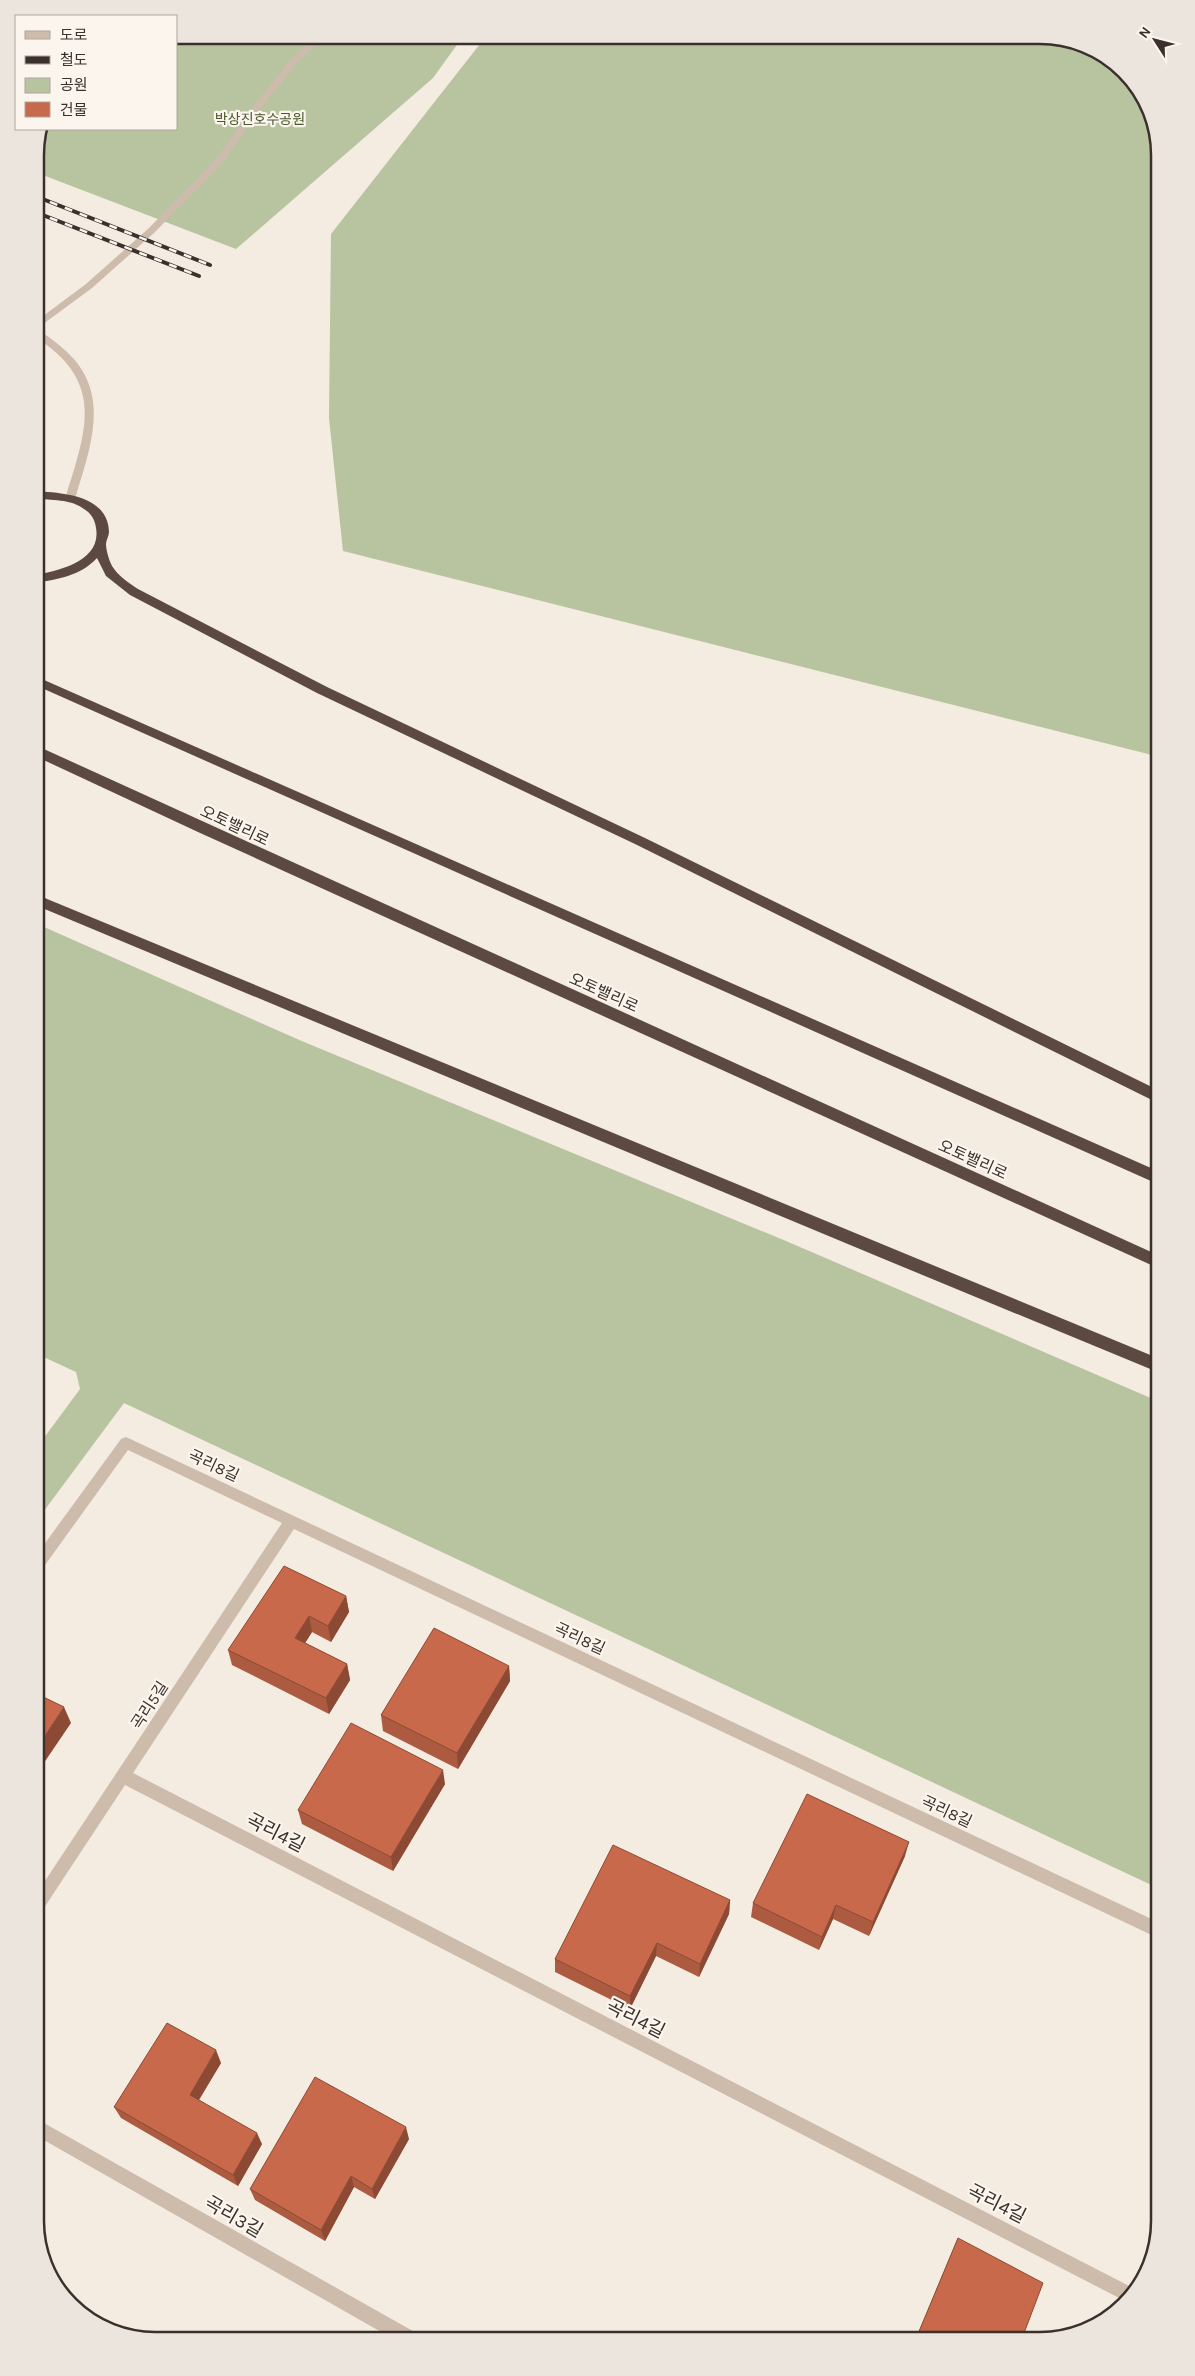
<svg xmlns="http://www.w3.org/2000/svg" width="1195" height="2376" font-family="Karla,'Noto Sans KR',sans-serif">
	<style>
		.green { fill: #b8c4a0 }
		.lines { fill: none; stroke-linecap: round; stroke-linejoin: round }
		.lane { fill: #cdbbac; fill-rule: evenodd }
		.street { fill: #cdbbac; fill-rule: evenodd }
		.highway { fill: #5c4a42; fill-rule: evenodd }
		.rail-casing { stroke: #3b302b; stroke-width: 4 }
		.rail { stroke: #fbf5ee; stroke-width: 2.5; stroke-dasharray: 8; stroke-linecap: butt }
		.wall { fill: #ac5a40 }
		.shaded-wall { fill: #8c4a34 }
		.building { fill: #c8694b; stroke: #8c4a34 }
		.labels { text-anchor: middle; stroke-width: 4.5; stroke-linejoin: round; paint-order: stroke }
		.far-park-label { font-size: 14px; fill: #4a5a2e; stroke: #fbf5ee }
		.street-label { font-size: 16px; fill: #3b302b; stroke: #fbf5ee }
		.near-street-label { font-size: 19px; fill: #3b302b; stroke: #fbf5ee }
		.rim { fill: none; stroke: #3b302b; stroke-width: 2.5 }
	</style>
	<rect width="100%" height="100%" fill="#f4ebe1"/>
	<g class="green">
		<polygon points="176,35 464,35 433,78 236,249 35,172 35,147 39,129 176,129"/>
		<polygon points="487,35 1049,35 1113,60 1151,109 1160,155 1160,757 343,551 329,418 331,234"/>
		<polygon points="35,923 304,1042 786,1241 1160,1402 1160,1889 124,1403 35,1523 35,1450 80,1389 76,1372 35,1353"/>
	</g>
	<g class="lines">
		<g class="lane">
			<polygon points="318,35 327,35 298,62 263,105 223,162 155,232 92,288 35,330 35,322 86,284 149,228 217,158 257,101 292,58"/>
			<path d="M35,330C47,334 58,344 67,352C111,393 91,446 76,496L71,499L66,496C87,429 105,381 35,337Z"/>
		</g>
		<g class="street">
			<polygon points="126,1437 1160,1923 1160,1939 294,1529 133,1773 1137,2290 1125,2301 125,1785 40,1914 35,1916 35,1896 282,1523 128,1450 40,1572 35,1574 35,1557 121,1439"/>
			<polygon points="35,2118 420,2335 422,2341 397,2341 35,2135"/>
		</g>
		<g class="highway">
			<path d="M35,491C63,493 108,495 109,532C109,536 106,540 106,544C106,550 109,560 112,566C118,576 129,583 138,589L327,687L645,838L1160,1091V1104L635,844L317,693L130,595L106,576L97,558C80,576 59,579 35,583V575C58,571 102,561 96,528C95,520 91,513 84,509C71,499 51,500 35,499Z"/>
			<polygon points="35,676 1160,1172 1160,1185 35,685"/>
			<polygon points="35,745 1160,1256 1160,1269 198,832 35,756"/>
			<polygon points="35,894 1160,1359 1160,1373 879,1257 35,905"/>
		</g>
		<defs>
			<g id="rail">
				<polyline points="35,196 210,265"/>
				<polyline points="35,212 199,276"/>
			</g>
		</defs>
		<use href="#rail" class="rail-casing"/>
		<use href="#rail" class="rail"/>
	</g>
	<g class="wall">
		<polygon points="346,1596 349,1612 331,1642 312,1632 305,1643 347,1664 350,1680 329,1714 232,1665 228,1650"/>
		<polygon points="509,1666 510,1681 458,1769 383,1731 381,1715"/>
		<polygon points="445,1784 393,1871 302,1824 298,1810"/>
		<polygon points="905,1856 869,1936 833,1919 819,1950 751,1917 753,1903"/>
		<polygon points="730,1900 729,1914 699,1977 656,1956 630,2009 555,1972 555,1959"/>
		<polygon points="221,2063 199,2100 262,2144 238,2186 121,2118 114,2107"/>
		<polygon points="409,2139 375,2199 354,2187 325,2241 255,2200 250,2189"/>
		<polygon points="958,2238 1021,2341 915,2341"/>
	</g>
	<g class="shaded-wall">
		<polygon points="346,1596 349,1612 331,1642 328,1626"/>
		<polygon points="309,1616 312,1632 298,1654 295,1638"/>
		<polygon points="347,1664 350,1680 329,1714 326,1698"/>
		<polygon points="509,1666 510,1681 458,1769 457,1753"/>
		<polygon points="64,1707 71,1723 35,1776 35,1751"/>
		<polygon points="443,1770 445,1784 393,1871 391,1857"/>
		<polygon points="909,1842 905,1856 869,1936 873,1922"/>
		<polygon points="730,1900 729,1914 699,1977 700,1964"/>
		<polygon points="836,1905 833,1919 819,1950 822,1937"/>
		<polygon points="657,1943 656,1956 630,2009 630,1996"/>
		<polygon points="216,2050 221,2063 195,2106 190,2095"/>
		<polygon points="406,2127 409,2139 375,2199 372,2189"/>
		<polygon points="257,2133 262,2144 238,2186 233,2175"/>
		<polygon points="351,2176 354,2187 325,2241 321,2230"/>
	</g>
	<g class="building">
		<polygon points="284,1566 346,1596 328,1626 309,1616 295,1638 347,1664 326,1698 228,1650"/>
		<polygon points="434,1628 509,1666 457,1753 381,1715"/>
		<polygon points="35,1693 64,1707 35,1751"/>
		<polygon points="351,1723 443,1770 391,1857 298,1810"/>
		<polygon points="807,1794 909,1842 873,1922 836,1905 822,1937 753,1903"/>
		<polygon points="613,1845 730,1900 700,1964 657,1943 630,1996 555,1959"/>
		<polygon points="167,2023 216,2050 190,2095 257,2133 233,2175 114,2107"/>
		<polygon points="315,2077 406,2127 372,2189 351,2176 321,2230 250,2189"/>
		<polygon points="958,2238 1043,2283 1021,2341 915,2341"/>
	</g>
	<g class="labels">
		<g class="far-park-label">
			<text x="260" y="124">박상진호수공원</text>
		</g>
		<g class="street-label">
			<text transform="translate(235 825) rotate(25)" y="6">오토밸리로</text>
			<text transform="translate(604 992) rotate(24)" y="6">오토밸리로</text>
			<text transform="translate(973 1159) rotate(24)" y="6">오토밸리로</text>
			<text transform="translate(214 1465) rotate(25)" y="6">곡리8길</text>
			<text transform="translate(580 1638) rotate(25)" y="6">곡리8길</text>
			<text transform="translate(149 1705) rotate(-57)" y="6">곡리5길</text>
			<text transform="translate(947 1811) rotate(25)" y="6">곡리8길</text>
		</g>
		<g class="near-street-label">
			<text transform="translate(276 1832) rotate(27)" y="7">곡리4길</text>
			<text transform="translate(636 2018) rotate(27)" y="7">곡리4길</text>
			<text transform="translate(997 2203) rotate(27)" y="7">곡리4길</text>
			<text transform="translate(234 2216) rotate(30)" y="7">곡리3길</text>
		</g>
	</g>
	<path d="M0 0H1195V2376H0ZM155 44H1040A111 111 0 0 1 1151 155V2221A111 111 0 0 1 1040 2332H155A111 111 0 0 1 44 2221V155A111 111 0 0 1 155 44Z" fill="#ece5de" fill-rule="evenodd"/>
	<path class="rim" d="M155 44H1040A111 111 0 0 1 1151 155V2221A111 111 0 0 1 1040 2332H155A111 111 0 0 1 44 2221V155A111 111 0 0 1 155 44Z"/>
	<rect x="15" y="15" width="162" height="115" fill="#fbf5ee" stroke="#aea6a0"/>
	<rect x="25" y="31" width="25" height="8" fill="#cdbbac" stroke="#aea6a0"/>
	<text x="60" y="40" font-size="15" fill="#3b302b">도로</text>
	<rect x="25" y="56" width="25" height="8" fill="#3b302b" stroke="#aea6a0"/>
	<text x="60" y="65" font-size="15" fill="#3b302b">철도</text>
	<rect x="25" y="78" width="25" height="15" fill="#b8c4a0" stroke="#aea6a0"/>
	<text x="60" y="90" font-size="15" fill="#3b302b">공원</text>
	<rect x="25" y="102" width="25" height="15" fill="#c8694b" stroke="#aea6a0"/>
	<text x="60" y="115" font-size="15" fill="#3b302b">건물</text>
	<g transform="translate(1155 40) rotate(306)" stroke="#fbf5ee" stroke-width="4" paint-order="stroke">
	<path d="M0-4L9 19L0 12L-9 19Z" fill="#3b302b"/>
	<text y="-8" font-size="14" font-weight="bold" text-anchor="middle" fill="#3b302b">N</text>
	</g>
</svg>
